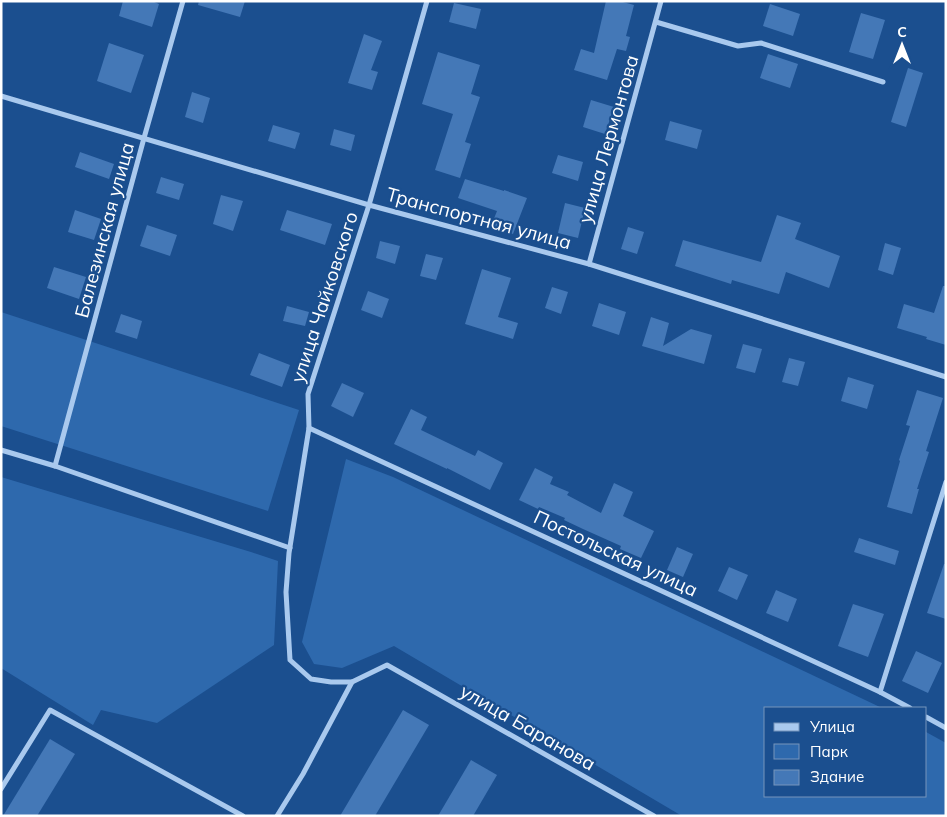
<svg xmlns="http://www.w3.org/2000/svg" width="947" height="817" font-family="Mulish,sans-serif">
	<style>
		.green { fill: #2e69ad }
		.building { fill: #4478b7 }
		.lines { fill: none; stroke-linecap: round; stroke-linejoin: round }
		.minor { stroke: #a9c9ee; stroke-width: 5 }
		.labels { text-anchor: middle; stroke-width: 4.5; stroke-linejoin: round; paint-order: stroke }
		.street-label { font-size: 19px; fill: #fff; stroke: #1b4f8f }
	</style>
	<rect width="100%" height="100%" fill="#1b4f8f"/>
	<g class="green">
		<polygon points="1,312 299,410 268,511 1,426"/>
		<polygon points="346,459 393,477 882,708 766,708 766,796 926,796 926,732 946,743 946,816 682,816 394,646 342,668 314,664 302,642"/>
		<polygon points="1,477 251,552 278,561 274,645 157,723 101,710 93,725 1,668"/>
	</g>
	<g class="building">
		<polygon points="123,1 152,1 159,4 152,27 119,16"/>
		<polygon points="199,1 245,1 240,17 198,5"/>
		<polygon points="606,1 619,1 634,5 626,36 630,37 626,51 617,49 607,80 574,70 581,49 594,53"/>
		<polygon points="454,3 481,9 476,29 449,22"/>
		<polygon points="770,4 800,14 793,36 763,26"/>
		<polygon points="861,13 885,20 873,59 849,52"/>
		<polygon points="364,34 382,41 371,70 378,72 372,90 348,83"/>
		<polygon points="109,43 144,55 131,93 97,81"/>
		<polygon points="438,52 480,65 471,94 480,97 465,142 471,144 460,178 435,170 453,114 422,104"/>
		<polygon points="768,54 798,64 790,88 760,78"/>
		<polygon points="908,68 923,73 906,127 891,122"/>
		<polygon points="192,92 210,98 203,123 185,117"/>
		<polygon points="591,100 614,107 605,134 583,127"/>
		<polygon points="670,121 702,130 697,149 665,140"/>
		<polygon points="273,125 300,133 295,149 268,141"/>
		<polygon points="334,129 355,135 351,151 330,145"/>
		<polygon points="80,152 114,164 109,179 75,167"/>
		<polygon points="558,155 583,162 578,181 552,173"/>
		<polygon points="161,177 184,184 179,200 156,193"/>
		<polygon points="465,179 504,191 504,190 527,198 513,234 491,226 497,211 458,198"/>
		<polygon points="221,195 243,201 233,231 213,224"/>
		<polygon points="565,203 585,208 578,238 558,233"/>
		<polygon points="75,210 101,219 94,240 68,232"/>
		<polygon points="287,210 332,224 325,245 280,230"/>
		<polygon points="777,215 801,223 795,239 840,256 829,288 786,272 779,294 732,280 731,284 675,266 683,240 761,262"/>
		<polygon points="147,225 177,235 170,256 140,246"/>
		<polygon points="628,227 644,232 637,254 621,249"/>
		<polygon points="380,241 400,246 395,264 376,258"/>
		<polygon points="885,243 901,248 893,275 878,270"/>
		<polygon points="426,254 443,258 436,280 420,276"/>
		<polygon points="54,267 86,277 79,299 47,288"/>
		<polygon points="482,269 511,278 498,317 518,323 513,339 465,324"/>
		<polygon points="943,286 946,286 946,345 926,339 927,337 897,328 904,304 934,313"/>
		<polygon points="552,287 568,292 561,314 545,308"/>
		<polygon points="368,291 389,299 382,318 361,310"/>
		<polygon points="599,303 626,312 619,335 592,326"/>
		<polygon points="287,306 309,312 305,326 283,321"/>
		<polygon points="121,314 142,321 137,339 115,332"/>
		<polygon points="651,317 669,323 663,346 691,329 712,335 704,364 642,346"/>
		<polygon points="743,344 762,349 755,373 736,368"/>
		<polygon points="259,353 290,365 282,387 250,375"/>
		<polygon points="789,358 805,362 798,386 782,382"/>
		<polygon points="848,377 874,385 867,409 841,401"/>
		<polygon points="342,383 364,393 353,417 331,406"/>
		<polygon points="917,390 943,398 926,451 929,452 917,489 919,489 912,514 887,507 900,461 899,460 910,426 906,425"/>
		<polygon points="411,409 427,417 421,430 475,456 478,450 503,463 490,490 447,468 447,469 394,444"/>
		<polygon points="535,468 553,477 550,484 569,492 567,495 601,513 614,483 633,492 623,516 654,531 641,558 620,549 621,546 583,529 564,520 565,518 539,507 538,509 519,500"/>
		<polygon points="859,538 899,551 895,565 854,552"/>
		<polygon points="677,547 693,554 683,577 667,570"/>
		<polygon points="944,564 946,564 946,619 927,613"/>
		<polygon points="729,567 748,575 737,600 718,591"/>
		<polygon points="776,590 797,599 788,622 766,613"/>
		<polygon points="853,604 884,614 868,657 838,646"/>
		<polygon points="916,651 942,663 928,693 902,681"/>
		<polygon points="403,710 429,725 375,816 340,816"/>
		<polygon points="50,739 75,754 37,816 3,816"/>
		<polygon points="471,760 497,775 473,816 438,816"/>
	</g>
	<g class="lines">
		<g class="minor">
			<polyline points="656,22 738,46 761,43 883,82"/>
			<polyline points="1,96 369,205 589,264 946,377"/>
			<polyline points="589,264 661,1"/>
			<polyline points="309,428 880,692 910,708"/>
			<polyline points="1,450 55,466 290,548"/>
			<polyline points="55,466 144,138 183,1"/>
			<polyline points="352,682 331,682 311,679 290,660 286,592 289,553 309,428 308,394 369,205 427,1"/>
			<polyline points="880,692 946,482"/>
			<polyline points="926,717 946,728"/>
			<polyline points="1,789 50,710 243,816"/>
			<polyline points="277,816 303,774 352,682 387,665 654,816"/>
		</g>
	</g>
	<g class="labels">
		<g class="street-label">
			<text transform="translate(608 139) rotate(-74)" y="7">улица Лермонтова</text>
			<text transform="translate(479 218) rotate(15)" y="7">Транспортная улица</text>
			<text transform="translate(104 230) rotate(-75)" y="7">Балезинская улица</text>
			<text transform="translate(324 297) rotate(-72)" y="7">улица Чайковского</text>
			<text transform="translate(616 553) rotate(25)" y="7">Постольская улица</text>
			<text transform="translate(528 727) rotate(30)" y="7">улица Баранова</text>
		</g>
	</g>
	<rect width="947" height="817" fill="none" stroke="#ffffff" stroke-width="5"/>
	<rect x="764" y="707" width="162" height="90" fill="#1b4f8f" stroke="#7695bc"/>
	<rect x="774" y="723" width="25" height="8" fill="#a9c9ee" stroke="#7695bc"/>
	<text x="810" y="732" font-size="15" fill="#ffffff">Улица</text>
	<rect x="774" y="744" width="25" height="15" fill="#2e69ad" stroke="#7695bc"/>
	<text x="810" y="757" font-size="15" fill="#ffffff">Парк</text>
	<rect x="774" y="770" width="25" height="15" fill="#4478b7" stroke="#7695bc"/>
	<text x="810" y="782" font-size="15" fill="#ffffff">Здание</text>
	<g transform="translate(902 45)" stroke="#1b4f8f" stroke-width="4" paint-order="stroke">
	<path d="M0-4L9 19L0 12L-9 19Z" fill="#ffffff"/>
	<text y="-8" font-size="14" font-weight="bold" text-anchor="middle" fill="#ffffff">С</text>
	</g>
</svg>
